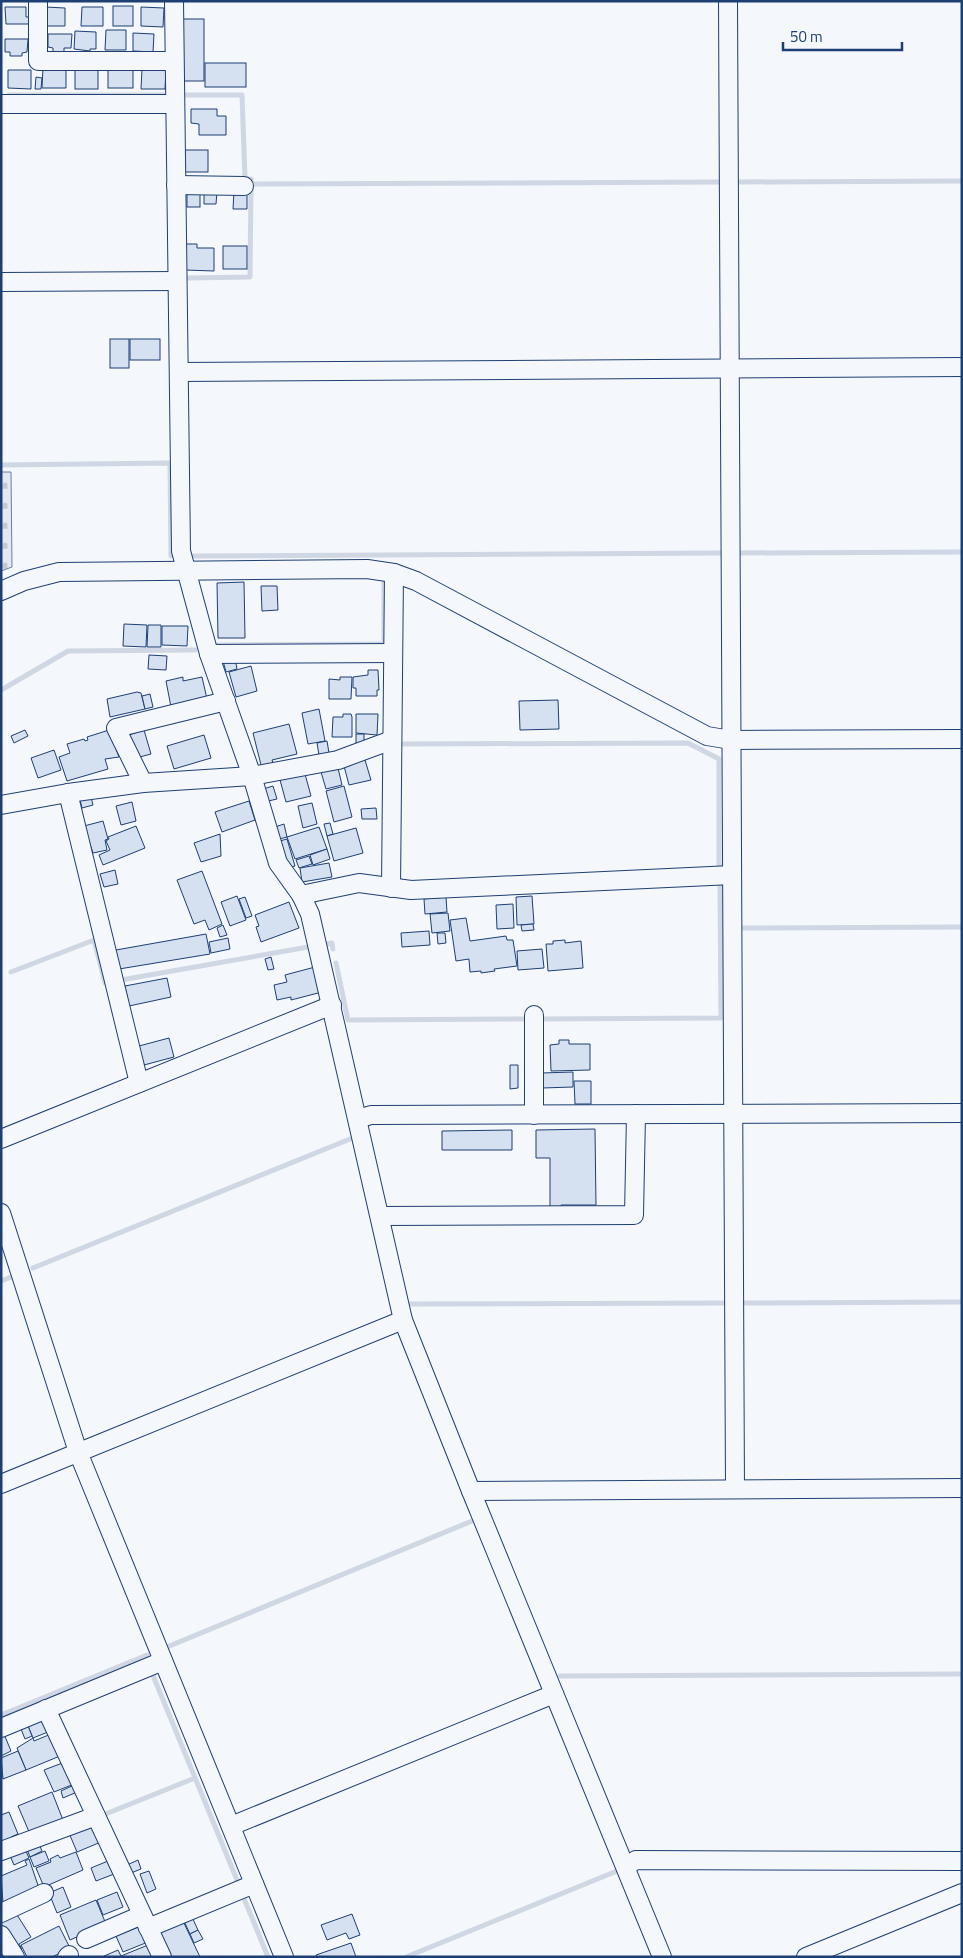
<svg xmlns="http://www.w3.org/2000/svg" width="963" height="1958" font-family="'Titillium Web',sans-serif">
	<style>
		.cemetery { fill: url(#cemetery-stones); stroke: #687fa3 }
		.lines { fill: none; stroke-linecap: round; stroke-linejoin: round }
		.stream { stroke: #cfd7e4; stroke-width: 5 }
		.building { fill: #d5e0f0; stroke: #1d3f73 }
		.minor-casing { stroke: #1d3f73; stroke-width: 20 }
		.minor { stroke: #f4f7fb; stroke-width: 18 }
	</style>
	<defs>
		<pattern id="cemetery-stones" width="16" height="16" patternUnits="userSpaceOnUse" patternTransform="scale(1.25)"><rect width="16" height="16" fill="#e3e9f0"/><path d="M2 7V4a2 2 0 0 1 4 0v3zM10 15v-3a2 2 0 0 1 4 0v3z" fill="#c2c9d1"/></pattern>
	</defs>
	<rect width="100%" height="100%" fill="#f4f7fb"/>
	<polygon class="cemetery" points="1,472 11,472 12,567 1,571"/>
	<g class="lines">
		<g class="stream">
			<polyline points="9,95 165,95"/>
			<polyline points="181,95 242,95 245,179 251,179 251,184 720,182"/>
			<polyline points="735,182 962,181"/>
			<polyline points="186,278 250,277 251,186"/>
			<polyline points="1,465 170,463 171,556"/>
			<polyline points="735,553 962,552"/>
			<polyline points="190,556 722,553"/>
			<polyline points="384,583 384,646"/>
			<polyline points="216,645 384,644"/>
			<polyline points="1,690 68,651 195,650"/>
			<polyline points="401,744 688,743 719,759 719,867"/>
			<polyline points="739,928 962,927"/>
			<polyline points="327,944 332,943 333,949"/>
			<polyline points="336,963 348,1020 529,1019"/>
			<polyline points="11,972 94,940 105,983 110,982"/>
			<polyline points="121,980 314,946"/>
			<polyline points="538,1019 721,1018 720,883"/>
			<polyline points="33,1268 350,1139"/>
			<polyline points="1,1281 14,1276"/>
			<polyline points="742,1303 962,1302"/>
			<polyline points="411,1304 729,1303"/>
			<polyline points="167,1647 472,1521"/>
			<polyline points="152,1673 237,1880"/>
			<polyline points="560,1676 962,1674"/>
			<polyline points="1,1715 147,1655"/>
			<polyline points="103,1815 195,1778"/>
			<polyline points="243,1896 268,1957"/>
			<polyline points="406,1957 617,1871"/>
		</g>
	</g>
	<g class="building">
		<rect x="113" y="6" width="20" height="20"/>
		<polygon points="5,7 26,7 26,17 29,17 29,24 6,24"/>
		<polygon points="45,7 65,8 65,26 44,26"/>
		<polygon points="82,7 103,7 103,26 81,26"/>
		<polygon points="141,7 164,8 163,27 141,26"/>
		<rect x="182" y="19" width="22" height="62"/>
		<polygon points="106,30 126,30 126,50 105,50"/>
		<polygon points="75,31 96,32 96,49 90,49 90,51 74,49"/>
		<polygon points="133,33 154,34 153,52 133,51"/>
		<polygon points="48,34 72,34 71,48 64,48 64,52 53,52 53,48 48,47"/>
		<polygon points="5,39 28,39 27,52 22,53 22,56 10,56 10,52 5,52"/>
		<rect x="205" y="63" width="41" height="24"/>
		<polygon points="43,67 66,68 66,88 42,88"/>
		<rect x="108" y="67" width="25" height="21"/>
		<rect x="75" y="68" width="23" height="21"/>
		<polygon points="142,69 166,70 165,89 141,89"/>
		<polygon points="8,70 31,70 31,89 8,88"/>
		<polygon points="36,77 42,78 41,89 35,89"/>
		<polygon points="191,109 217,109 217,116 226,116 226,135 199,135 199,124 191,123"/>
		<rect x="185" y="150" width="23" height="22"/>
		<polygon points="234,191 247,191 247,209 233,209"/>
		<rect x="187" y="192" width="13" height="15"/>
		<polygon points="204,192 217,192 216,204 204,204"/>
		<polygon points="186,244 197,244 197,248 214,248 214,271 185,270"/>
		<rect x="223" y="246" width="24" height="23"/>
		<rect x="110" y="339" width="19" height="29"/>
		<rect x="130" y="339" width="30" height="21"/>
		<polygon points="244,582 245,638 218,638 217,583"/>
		<polygon points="261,586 277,586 278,610 262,611"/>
		<polygon points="124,624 147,625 146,647 123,646"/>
		<polygon points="148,625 161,625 161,647 147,647"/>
		<polygon points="162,626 188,626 187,646 162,645"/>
		<polygon points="149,655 167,656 166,670 148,669"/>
		<polygon points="235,658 237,669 226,672 223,661"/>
		<polygon points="251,666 257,691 236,697 229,672"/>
		<polygon points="368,670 378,670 379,690 377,690 377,696 356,696 356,688 353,688 353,677 368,675"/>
		<polygon points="183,677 183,681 202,677 207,699 171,707 166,681"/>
		<polygon points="340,677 352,677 351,699 329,699 329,679 340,680"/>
		<polygon points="137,692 141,693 145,709 110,717 107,699"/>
		<polygon points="150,694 153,707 145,709 142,696"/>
		<polygon points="558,700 559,729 520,730 519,701"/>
		<polygon points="319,709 325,741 308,744 302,713"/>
		<polygon points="343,714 351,714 352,717 352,737 332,737 333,717 343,717"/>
		<polygon points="356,714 378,714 377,735 356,733"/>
		<polygon points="289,724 297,754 272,760 274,766 262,769 253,733"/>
		<polygon points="25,730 28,736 14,743 11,736"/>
		<polygon points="109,730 119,757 105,759 108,769 67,781 59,757 70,753 67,744 84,739 85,741 88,740 87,737"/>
		<polygon points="144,730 151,754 136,758 129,735"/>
		<rect x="356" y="734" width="8" height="11"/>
		<polygon points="204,735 211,758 174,769 167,746"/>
		<polygon points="327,741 329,753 319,755 317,743"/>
		<polygon points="54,750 61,770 38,778 31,758"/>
		<polygon points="365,760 371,780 349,785 344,766"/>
		<polygon points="338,768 342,785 326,789 321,772"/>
		<polygon points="305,774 311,796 286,802 280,780"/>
		<polygon points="273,786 277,799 264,802 260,790"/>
		<polygon points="344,786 352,817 334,822 326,791"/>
		<polygon points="90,793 93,805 82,808 79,796"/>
		<polygon points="249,801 255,820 222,832 215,812"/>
		<polygon points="132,802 136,821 121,825 116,806"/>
		<polygon points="312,803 317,824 303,828 298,806"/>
		<polygon points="376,808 377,819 362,819 361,809"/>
		<polygon points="103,821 108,839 105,840 107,850 93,853 84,826"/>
		<polygon points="330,823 333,834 327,836 324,824"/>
		<polygon points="284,824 287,837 275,840 272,828"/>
		<polygon points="136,826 145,848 103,865 99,855 110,850 106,841 109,839 108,837"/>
		<polygon points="319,827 327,849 295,859 287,837"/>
		<polygon points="356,828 363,853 334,861 327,836"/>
		<polygon points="220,834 221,856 201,862 194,843"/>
		<polygon points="287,839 295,866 287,868 276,842"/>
		<polygon points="327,849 330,859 313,865 310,855"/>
		<polygon points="309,856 312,864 299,868 296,860"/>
		<polygon points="329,863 332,877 302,882 300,868"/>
		<polygon points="115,870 118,884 104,887 100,874"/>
		<polygon points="202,871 222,924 209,930 205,920 194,924 177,880"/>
		<polygon points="237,896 246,920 230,926 221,902"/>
		<polygon points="532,896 534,924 517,925 516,897"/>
		<polygon points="245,897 252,916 246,918 239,899"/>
		<polygon points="446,897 447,912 425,914 424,899"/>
		<polygon points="289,902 299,928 261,942 256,927 259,926 255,915"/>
		<polygon points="513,904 514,928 497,929 496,905"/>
		<polygon points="448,913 450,931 432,933 430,914"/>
		<polygon points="466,918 470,941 506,936 507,940 513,940 517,966 494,969 495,971 481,973 481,971 470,972 469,959 456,961 450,920"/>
		<polygon points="533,924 534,930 522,931 521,925"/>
		<polygon points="223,925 227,935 220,937 217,928"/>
		<polygon points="429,931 430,945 402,947 401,933"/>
		<polygon points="437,933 445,933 446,943 438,944"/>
		<polygon points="206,934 210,954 119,969 116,950"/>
		<polygon points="228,938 230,949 211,953 209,942"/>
		<polygon points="565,940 565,943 581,941 583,968 548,971 546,944 553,944 553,941"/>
		<polygon points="542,949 544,968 518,970 517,951"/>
		<polygon points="271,957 274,969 268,970 265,959"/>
		<polygon points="315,967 322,992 291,1000 291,997 277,1000 274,985 287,982 285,975"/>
		<polygon points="167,978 171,997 129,1006 125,986"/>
		<polygon points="169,1038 174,1057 144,1065 139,1046"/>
		<polygon points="559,1040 569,1040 569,1044 590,1044 590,1070 551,1071 550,1045 559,1044"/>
		<polygon points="510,1065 518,1065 518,1088 510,1089"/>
		<polygon points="573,1072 573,1087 542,1088 541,1073"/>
		<polygon points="574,1081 591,1081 591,1104 575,1104"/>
		<polygon points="595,1129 596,1205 561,1205 561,1209 550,1209 550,1158 536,1158 536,1130"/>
		<polygon points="512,1130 512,1150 442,1150 442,1131"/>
		<polygon points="42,1719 48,1732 33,1738 28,1726"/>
		<polygon points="28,1726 32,1736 25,1739 21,1729"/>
		<polygon points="4,1734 11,1751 1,1756 1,1735"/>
		<polygon points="51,1734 60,1756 26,1770 17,1748 33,1738 34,1741"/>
		<polygon points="18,1751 26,1770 3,1779 1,1758"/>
		<polygon points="65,1762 74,1784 54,1792 44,1770"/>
		<polygon points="74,1785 77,1792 63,1798 61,1791"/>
		<polygon points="52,1792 63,1820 30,1834 18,1806"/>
		<polygon points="9,1812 18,1834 11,1837 12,1841 1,1845 1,1815"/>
		<polygon points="93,1823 101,1842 77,1852 69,1833"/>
		<polygon points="37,1839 42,1851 30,1857 25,1844"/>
		<polygon points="23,1844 29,1858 14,1865 8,1851"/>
		<polygon points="45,1851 49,1861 34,1867 30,1857"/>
		<polygon points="76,1852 83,1870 44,1887 36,1868 51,1862 50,1859 58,1855 60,1858"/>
		<polygon points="29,1859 39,1888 3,1903 1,1876 27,1865 25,1861"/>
		<polygon points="138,1860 141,1869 131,1873 127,1865"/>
		<polygon points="108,1861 114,1874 96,1881 91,1868"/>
		<polygon points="149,1871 156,1889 147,1893 140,1874"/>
		<polygon points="63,1887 71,1907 57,1913 49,1893"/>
		<polygon points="117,1892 123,1907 103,1915 97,1900"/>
		<polygon points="96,1900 106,1924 70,1940 60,1915"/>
		<polygon points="14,1910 31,1937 19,1944 22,1949 17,1953 1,1930 1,1918"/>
		<polygon points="352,1914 360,1935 349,1939 346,1933 327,1940 321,1925"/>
		<polygon points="192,1917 198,1930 190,1934 184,1921"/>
		<polygon points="183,1921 200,1957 169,1957 158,1933"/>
		<polygon points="59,1926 70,1948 52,1957 27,1957 21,1945"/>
		<polygon points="141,1926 148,1942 123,1952 116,1936"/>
		<polygon points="198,1930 203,1939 194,1943 190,1934"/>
		<polygon points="351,1943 356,1957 317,1957 316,1955"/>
		<polygon points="148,1945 153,1957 102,1957 118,1950 121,1956"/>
	</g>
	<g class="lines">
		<defs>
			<g id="minor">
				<polyline points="38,1 38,61 174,61"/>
				<polyline points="174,1 181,551 209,654 252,776 278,863 301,895 310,914 403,1320 471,1491 662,1957"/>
				<polyline points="728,1 735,1489"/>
				<polyline points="1,104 175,104"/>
				<polyline points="176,185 244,186"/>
				<polyline points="1,282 177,281"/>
				<polyline points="179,372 962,367"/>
				<polyline points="1,591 24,581 59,572 367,569 394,573 416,581 707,736 731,740 962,739"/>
				<polyline points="209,654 393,653"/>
				<polyline points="143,783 116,728 226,701"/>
				<polyline points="68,793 139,1083"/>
				<polyline points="1,805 68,793 143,783 252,776 338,760 392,740"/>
				<polyline points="391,888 394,573"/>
				<polyline points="301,895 359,883 411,890 732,875"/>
				<polyline points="534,1015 534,1115"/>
				<polyline points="358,1119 371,1115 962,1113"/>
				<polyline points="1,1139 332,1005"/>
				<polyline points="1,1213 78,1452 284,1957"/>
				<polyline points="380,1216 634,1215 636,1114"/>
				<polyline points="1,1484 403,1320"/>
				<polyline points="471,1491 962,1488"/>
				<polyline points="46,1709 162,1957"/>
				<polyline points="1,1728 163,1661"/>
				<polyline points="231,1826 554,1694"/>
				<polyline points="1,1851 96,1816"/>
				<polyline points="626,1866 636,1860 962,1861"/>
				<polyline points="1,1913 44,1893"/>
				<polyline points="148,1928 254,1884"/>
				<polyline points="1,1935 15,1957"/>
				<polyline points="86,1939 142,1915"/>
				<polyline points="67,1957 69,1955"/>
				<polyline points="806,1957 962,1893"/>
			</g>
		</defs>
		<use href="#minor" class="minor-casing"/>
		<use href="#minor" class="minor"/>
	</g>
	<rect width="963" height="1958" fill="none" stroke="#1d3f73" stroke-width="5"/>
	<path d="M783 42v8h119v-8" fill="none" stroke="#1d3f73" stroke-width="2.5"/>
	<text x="790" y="42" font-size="15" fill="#1d3f73" stroke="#f4f7fb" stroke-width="4" paint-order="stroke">50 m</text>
</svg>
